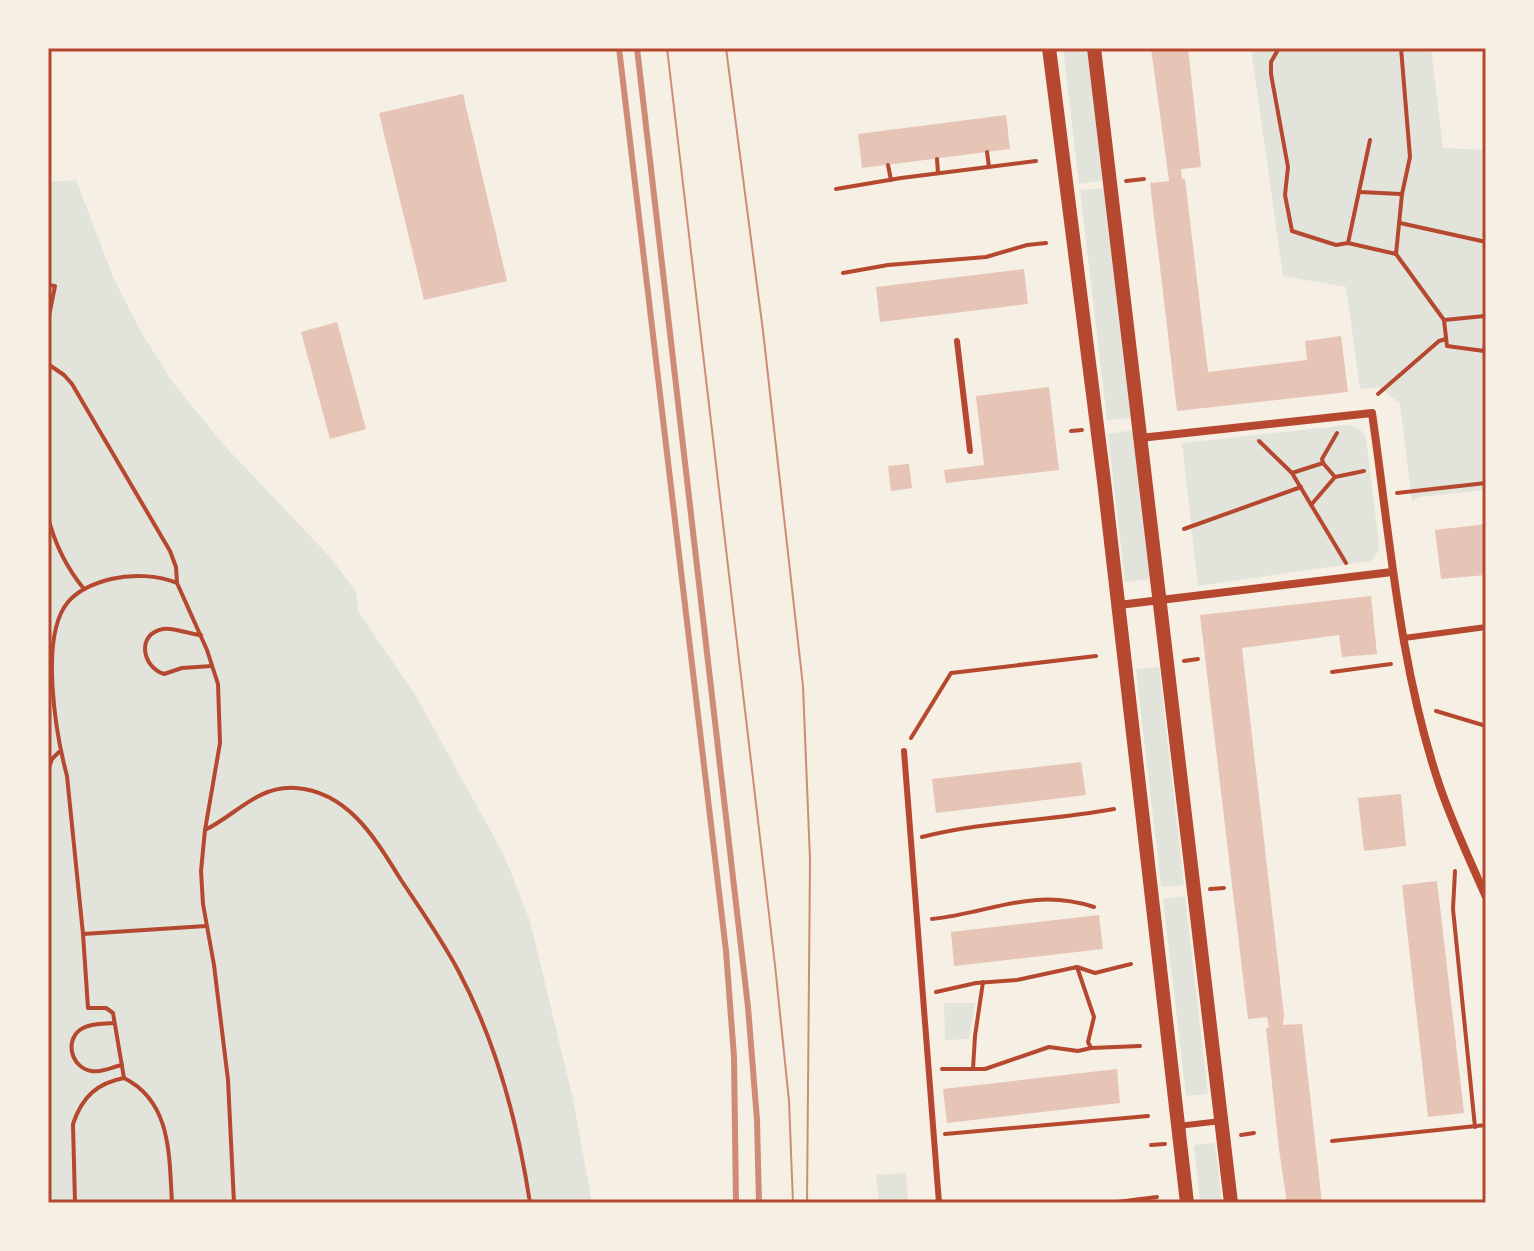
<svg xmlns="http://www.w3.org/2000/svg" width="1534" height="1251" font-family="'Nunito Sans',sans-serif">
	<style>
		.green { fill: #e2e4dc }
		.building { fill: #e6c5b7 }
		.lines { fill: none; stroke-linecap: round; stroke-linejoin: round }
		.path { stroke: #b5482f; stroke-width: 4 }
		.service { stroke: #b5482f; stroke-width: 6 }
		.minor { stroke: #b5482f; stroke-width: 8 }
		.tertiary { stroke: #b5482f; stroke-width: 14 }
		.tram { stroke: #cf8b77; stroke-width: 2 }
		.rail { stroke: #cf8b77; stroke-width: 6 }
		.neatline { fill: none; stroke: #b5482f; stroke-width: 3 }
	</style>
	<rect width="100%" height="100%" fill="#f6efe4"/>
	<g class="green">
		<polygon points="1063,48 1089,48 1104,180 1079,184"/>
		<polygon points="1251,48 1431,48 1443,148 1486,150 1486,490 1419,497 1412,501 1400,404 1379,387 1360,389 1346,287 1283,276"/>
		<polygon points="76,180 114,279 140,330 171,380 223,444 330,557 356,592 358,611 416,696 504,855 530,921 573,1099 592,1203 48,1203 48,182"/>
		<polygon points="1106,188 1132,418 1107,420 1080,190"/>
		<path d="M1347,425C1356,427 1363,429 1366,438L1379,543L1378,552L1371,561L1198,586L1182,443Z"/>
		<polygon points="1134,430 1151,579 1125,582 1108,434"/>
		<polygon points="1159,667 1184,885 1161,887 1136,669"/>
		<polygon points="1185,896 1208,1094 1186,1096 1163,899"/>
		<polygon points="944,1003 975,1003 969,1039 945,1040"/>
		<polygon points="1215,1143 1222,1203 1200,1203 1194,1145"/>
		<polygon points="906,1173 908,1203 879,1203 876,1175"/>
	</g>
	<g class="building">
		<polygon points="1151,48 1188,48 1201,167 1181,169 1182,179 1185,179 1208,372 1307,360 1305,341 1341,336 1348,392 1177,411 1150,183 1169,181"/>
		<polygon points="463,94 507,281 424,300 379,113"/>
		<polygon points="1006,115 1010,149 862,168 858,134"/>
		<polygon points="1024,269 1028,304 880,322 876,287"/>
		<polygon points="337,322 366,429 330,439 301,332"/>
		<polygon points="1049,387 1059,470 946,483 944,470 984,465 976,396"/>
		<polygon points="909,464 912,488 891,491 888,466"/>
		<polygon points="1486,524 1486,575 1441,579 1435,530"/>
		<polygon points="1371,596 1377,654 1342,657 1339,635 1242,648 1284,1015 1283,1025 1302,1024 1322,1203 1287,1203 1279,1149 1266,1028 1269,1027 1267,1017 1248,1019 1200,615"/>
		<polygon points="1081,762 1086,795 936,813 932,779"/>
		<polygon points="1401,794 1406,846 1364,851 1358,798"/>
		<polygon points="1437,881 1464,1113 1428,1117 1402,885"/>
		<polygon points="1099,915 1103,949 954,966 951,932"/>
		<polygon points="1117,1069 1120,1103 947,1123 943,1089"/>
	</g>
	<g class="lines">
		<g class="path">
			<polyline points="1279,48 1271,62 1271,74 1288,167 1285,195 1292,231 1336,245 1348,243 1396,254"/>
			<polyline points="1401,48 1410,157 1402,194 1396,254 1444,320 1447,346 1484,351 1486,342"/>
			<polyline points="987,152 989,167"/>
			<polyline points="937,159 938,173"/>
			<polyline points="888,165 891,180"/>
			<polyline points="1126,181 1144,179"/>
			<polyline points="836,189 901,178 1036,161"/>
			<polyline points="1360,192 1401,194"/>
			<polyline points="1400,223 1486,242"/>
			<polyline points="1348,243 1370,140"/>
			<polyline points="843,273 888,265 986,257 1027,245 1046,243"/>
			<polyline points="48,285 55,286 48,321"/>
			<polyline points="1485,316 1486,326"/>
			<polyline points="1444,320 1485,316 1486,314"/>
			<polyline points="48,364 64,375 72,384 170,551 176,567 177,583 207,650 218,684 220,743 205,830 201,871 203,904 214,965 228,1080 234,1203"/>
			<polyline points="1378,394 1439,341 1446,339"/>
			<polyline points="1071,431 1082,430"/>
			<polyline points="1259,441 1292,473 1346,563"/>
			<polyline points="1323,463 1322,459 1337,433"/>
			<polyline points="1292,473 1323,463 1335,477 1311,505"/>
			<polyline points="1335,477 1364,471"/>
			<polyline points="48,483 49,478"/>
			<polyline points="1397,493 1486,483"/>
			<path d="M48,517C55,545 66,567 84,589"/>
			<polyline points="1184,529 1301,487"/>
			<path d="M177,583C158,575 132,574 111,579C95,583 79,589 68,602C39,636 56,735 67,776L83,934L206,926"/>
			<path d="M201,635C188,634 173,627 163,629C136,634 142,667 164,674L182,668L212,666"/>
			<polyline points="1184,661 1198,659"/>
			<polyline points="1332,672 1391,664"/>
			<polyline points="1436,711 1486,726"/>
			<polyline points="911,738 951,673 1096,656"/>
			<polyline points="48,770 52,759 59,752"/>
			<path d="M205,830C236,815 258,785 296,788C349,792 376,840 401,880C421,910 442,940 459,972C497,1044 518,1124 530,1203"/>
			<path d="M922,837C985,821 1050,821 1114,809"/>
			<polyline points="1455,871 1453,909 1475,1127"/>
			<polyline points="1210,889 1224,888"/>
			<path d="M932,919C991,913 1032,887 1094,907"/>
			<path d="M83,934L88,1008H106L113,1013L124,1078C172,1102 169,1156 172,1203"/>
			<polyline points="1077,967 1094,1017 1088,1042 1091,1048"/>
			<polyline points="936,992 976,983 1017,980 1077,967 1095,973 1131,964"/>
			<path d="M114,1023C104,1024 92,1023 83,1028C64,1038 70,1067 91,1071C101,1073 112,1067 122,1065"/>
			<polyline points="942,1069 985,1069 1049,1047 1078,1051 1091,1048 1140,1046"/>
			<polyline points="973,1069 975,1036 983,982"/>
			<polyline points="945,1134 1148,1116"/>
			<polyline points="1241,1135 1254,1133"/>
			<polyline points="1332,1141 1486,1125"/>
			<polyline points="1151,1145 1165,1144"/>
			<path d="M75,1203L73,1124C82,1097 97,1083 124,1078"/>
			<polyline points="1109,1203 1157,1197"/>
		</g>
		<g class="service">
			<polyline points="957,341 970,451"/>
			<polyline points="1404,638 1486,627"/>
			<polyline points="904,751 939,1203"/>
			<polyline points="1178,1126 1221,1121"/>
		</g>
		<g class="minor">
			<path d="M1140,438L1372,413C1390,537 1399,665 1439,784C1452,823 1470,860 1486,897"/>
			<polyline points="1119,605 1392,572"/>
		</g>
		<g class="tertiary">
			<polyline points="1049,48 1104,481 1187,1203"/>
			<polyline points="1094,48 1231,1203"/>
		</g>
		<g class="tram">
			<polyline points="667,48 775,965 789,1101 793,1203"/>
			<polyline points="726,48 763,331 803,686 810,860 807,1203"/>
		</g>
		<g class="rail">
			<polyline points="619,48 726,951 734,1057 736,1203"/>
			<polyline points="637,48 748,1007 757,1120 759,1203"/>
		</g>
	</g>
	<rect width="1534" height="1251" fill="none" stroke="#f6efe4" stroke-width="100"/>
	<rect x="50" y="50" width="1434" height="1151" class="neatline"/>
</svg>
